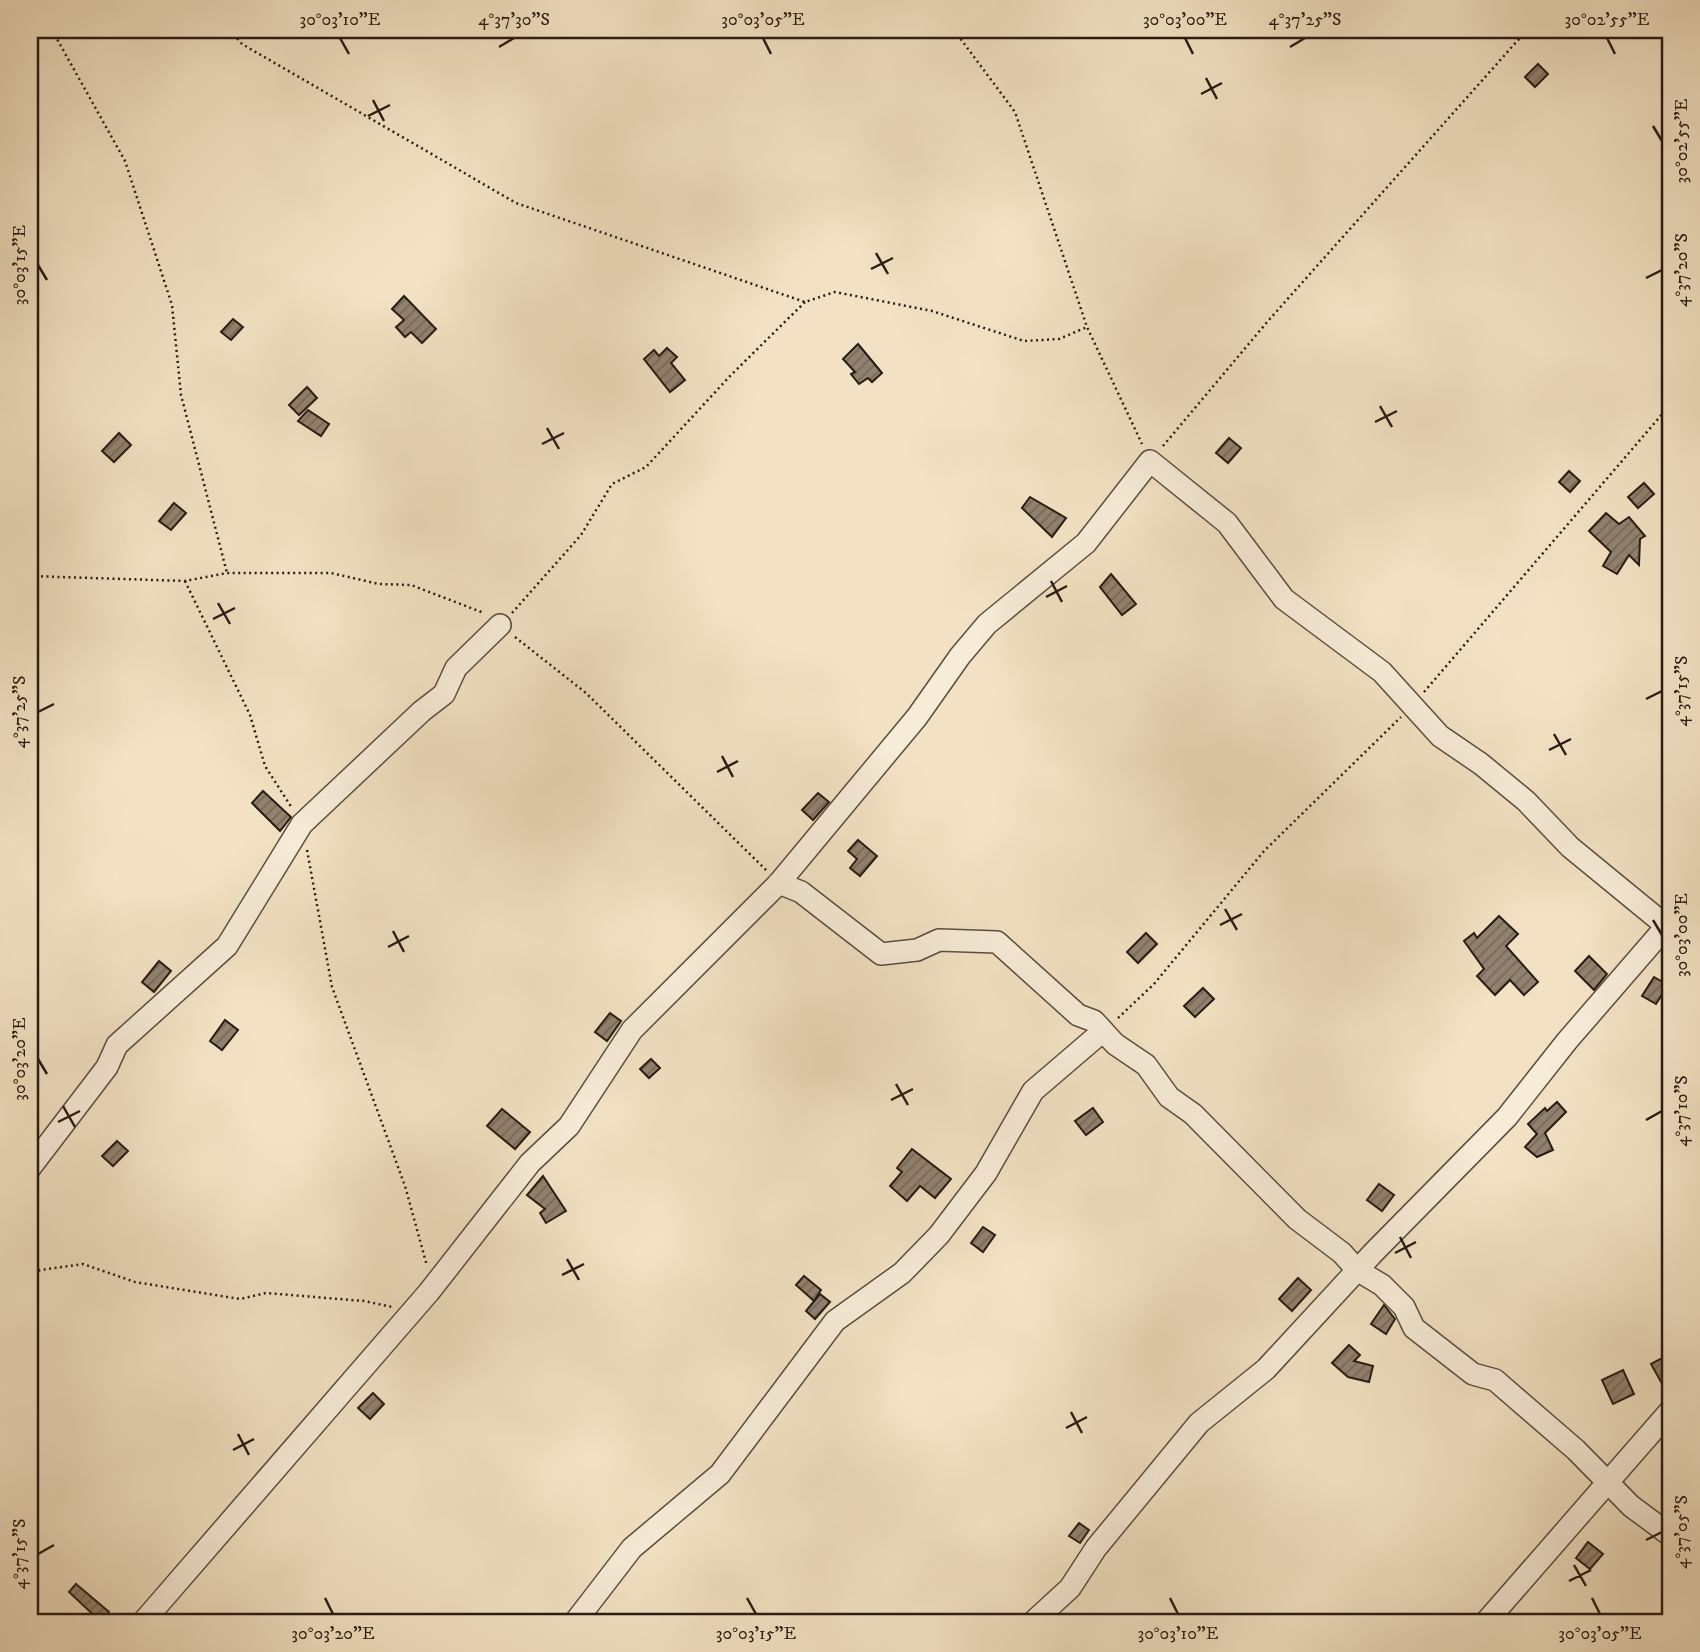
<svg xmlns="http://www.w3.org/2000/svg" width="1700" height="1652" font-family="'IM FELL DW Pica',serif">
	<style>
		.building { fill: url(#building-hatch); stroke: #281b13; stroke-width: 2 }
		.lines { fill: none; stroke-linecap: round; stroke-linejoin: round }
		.minor-casing { stroke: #5a4d3f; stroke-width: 24 }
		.path { stroke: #281b13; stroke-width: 2.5; stroke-dasharray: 2 3.5; stroke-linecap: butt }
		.minor { stroke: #f7ecd8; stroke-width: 21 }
		.ticks { fill: none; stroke: #281b13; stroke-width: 2.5 }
		.neatline { fill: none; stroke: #281b13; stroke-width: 2.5 }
		.ticks-label { font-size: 18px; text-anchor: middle; fill: #281b13 }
	</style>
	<defs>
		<pattern id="building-hatch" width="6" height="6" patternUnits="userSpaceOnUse" patternTransform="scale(1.75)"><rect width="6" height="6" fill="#91826f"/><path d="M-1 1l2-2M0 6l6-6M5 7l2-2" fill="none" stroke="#766a5a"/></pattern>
	</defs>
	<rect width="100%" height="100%" fill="#f2e2c3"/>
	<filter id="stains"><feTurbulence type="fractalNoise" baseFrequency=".00286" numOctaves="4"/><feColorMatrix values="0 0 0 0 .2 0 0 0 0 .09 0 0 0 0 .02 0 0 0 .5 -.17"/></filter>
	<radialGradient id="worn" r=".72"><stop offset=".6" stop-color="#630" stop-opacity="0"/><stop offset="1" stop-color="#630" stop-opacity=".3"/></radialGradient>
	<g class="building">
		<polygon points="1538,64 1548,74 1535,87 1525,77"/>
		<polygon points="404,296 436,329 422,343 411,332 405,337 396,327 404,320 392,309"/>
		<polygon points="233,319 243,327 231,340 221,332"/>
		<polygon points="858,344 882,373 872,382 868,378 859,384 851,374 855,372 843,359"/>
		<polygon points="667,348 677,357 671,363 685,380 670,392 644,359 654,350 659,356"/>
		<polygon points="307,387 317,398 299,415 289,405"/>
		<polygon points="308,410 329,424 321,436 298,421"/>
		<polygon points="119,433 131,445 114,462 102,451"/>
		<polygon points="1229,438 1241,448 1228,463 1216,453"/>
		<polygon points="1569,471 1580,481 1570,492 1559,482"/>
		<polygon points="1644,483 1654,494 1638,508 1628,497"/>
		<polygon points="1030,497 1066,518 1052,537 1022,508"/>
		<polygon points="174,503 186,513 171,530 159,521"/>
		<polygon points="1606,513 1619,524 1629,517 1645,536 1640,539 1639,565 1629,555 1617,574 1603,566 1611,552 1589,531"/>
		<polygon points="1111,574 1136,604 1122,615 1100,587"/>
		<polygon points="263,791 291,817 280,831 252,803"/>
		<polygon points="818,793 829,802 813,820 802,810"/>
		<polygon points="858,840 877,856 860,876 850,868 857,859 848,851"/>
		<polygon points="1499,916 1518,934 1506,946 1538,982 1524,995 1510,980 1495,995 1477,976 1484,969 1464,941 1474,933 1477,938"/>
		<polygon points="1146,933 1157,944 1138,963 1127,952"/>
		<polygon points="1589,956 1607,974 1594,990 1575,971"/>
		<polygon points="159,961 171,971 154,992 142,982"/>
		<polygon points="1654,977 1668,985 1656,1004 1642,996"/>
		<polygon points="1203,988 1214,999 1195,1017 1184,1006"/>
		<polygon points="610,1013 621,1021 607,1041 595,1032"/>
		<polygon points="225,1020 238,1030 222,1050 210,1041"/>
		<polygon points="651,1059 660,1068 649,1078 640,1069"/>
		<polygon points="1557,1102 1566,1112 1545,1133 1553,1150 1537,1157 1525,1147 1537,1134 1528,1124 1545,1108 1547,1111"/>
		<polygon points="1093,1108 1103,1122 1086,1135 1075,1121"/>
		<polygon points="502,1109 530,1132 515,1149 487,1126"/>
		<polygon points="117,1141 128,1151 113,1166 102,1156"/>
		<polygon points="912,1149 951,1179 935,1198 920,1186 907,1201 890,1186 902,1172 897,1168"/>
		<polygon points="543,1176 566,1211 546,1223 540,1213 545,1209 527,1195"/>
		<polygon points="1379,1184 1394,1195 1382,1211 1367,1200"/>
		<polygon points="983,1227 995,1235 983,1252 971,1243"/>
		<polygon points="804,1276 821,1290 814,1301 796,1285"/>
		<polygon points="1298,1278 1311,1290 1292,1311 1279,1299"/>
		<polygon points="820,1294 830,1302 815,1319 806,1311"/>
		<polygon points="1384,1305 1395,1319 1386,1334 1371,1324"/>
		<polygon points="1349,1345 1360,1355 1354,1361 1373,1366 1369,1382 1348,1377 1332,1363"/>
		<polygon points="1662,1358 1670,1374 1670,1398 1651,1364"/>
		<polygon points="1623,1370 1634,1394 1613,1404 1602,1380"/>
		<polygon points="373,1393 384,1404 370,1419 358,1408"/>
		<polygon points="1079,1523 1089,1530 1080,1543 1069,1536"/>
		<polygon points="1588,1542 1603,1554 1590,1569 1576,1558"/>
		<polygon points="76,1584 109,1612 101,1622 69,1592"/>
	</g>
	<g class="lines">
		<defs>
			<g id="minor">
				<polyline points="779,883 801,892 881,954 917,950 939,940 997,942 1078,1015 1094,1021 1115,1044 1146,1065 1169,1097 1193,1114 1297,1219 1342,1253 1357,1270 1382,1285 1404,1307 1414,1328 1473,1374 1495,1380 1576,1450 1631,1506 1670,1535"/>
				<polyline points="30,1168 107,1067 117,1045 227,946 302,824 422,711 444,694 456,668 500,625"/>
				<polyline points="143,1622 429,1292 530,1163 569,1126 632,1030 779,883 917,717 960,656 987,624 1086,543 1150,461 1227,523 1284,599 1382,672 1440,736 1481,764 1526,801 1570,847 1670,929"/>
				<polyline points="575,1622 632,1548 720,1474 835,1321 902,1273 939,1235 986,1173 1033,1091 1103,1031"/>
				<polyline points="1033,1622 1070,1588 1096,1548 1199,1423 1266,1369 1374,1252 1507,1117 1567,1041 1670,922"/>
				<polyline points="1486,1622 1670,1411"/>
			</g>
		</defs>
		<use href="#minor" class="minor-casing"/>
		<g class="path">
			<polyline points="52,30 125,161 172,305 181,395 227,573"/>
			<polyline points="230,30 242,44 516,203 805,302 835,292 932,311 1024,341 1059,339 1087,327"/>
			<polyline points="954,30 1015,112 1087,327 1142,444"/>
			<polyline points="1163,446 1268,321 1527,30"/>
			<polyline points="30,576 185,581 227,573 331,573 379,584 411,585 484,613"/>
			<polyline points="185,581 250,715 265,766 292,808"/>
			<polyline points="512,613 581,535 612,484 646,467 730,376 805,302"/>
			<polyline points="515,637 586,693 766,870"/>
			<polyline points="1424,692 1670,405"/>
			<polyline points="307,850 332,987 405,1186 427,1266"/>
			<polyline points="1118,1018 1154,984 1264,851 1401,717"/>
			<polyline points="30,1278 40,1270 83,1264 135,1282 240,1299 266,1293 364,1301 392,1307"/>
		</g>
		<use href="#minor" class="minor"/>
	</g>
	<path class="ticks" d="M340,38L349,54M763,38L771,54M1185,38L1193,54M1607,38L1615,54M499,47L514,38M1290,47L1305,38M1206,78L1217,99M1201,94L1222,83M373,100L384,121M368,116L390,105M1653,126L1662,141M876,253L888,274M38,265L47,280M871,269L893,258M1646,278L1662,270M1380,406L1392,427M1375,422L1397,411M547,428L559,449M542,444L564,433M1051,581L1062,602M1046,597L1067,586M218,603L230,624M213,619L235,608M1646,699L1662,691M38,712L54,704M1554,734L1566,755M1549,750L1571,739M722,756L733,777M717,772L738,761M1225,909L1237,930M1653,920L1662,935M1220,925L1242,914M393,931L404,952M388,947L409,936M38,1059L47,1074M896,1084L908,1105M891,1100L913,1089M63,1106L75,1127M1646,1120L1662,1111M58,1122L80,1111M1400,1237L1411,1258M1395,1253L1416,1242M567,1259L579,1280M562,1275L584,1264M1071,1412L1082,1433M1066,1428L1087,1417M238,1434L249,1455M233,1450L254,1439M1646,1540L1662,1532M38,1554L54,1545M1574,1565L1586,1586M1569,1581L1591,1570M325,1598L333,1614M747,1598L756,1614M1170,1598L1178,1614M1592,1598L1600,1614"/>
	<rect width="1700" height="1652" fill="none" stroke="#f2e2c3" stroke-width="77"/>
	<rect x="38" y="38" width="1624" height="1576" class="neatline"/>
	<g class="ticks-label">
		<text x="340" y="25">30°03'10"E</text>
		<text x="514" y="25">4°37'30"S</text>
		<text x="763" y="25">30°03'05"E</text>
		<text x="1185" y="25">30°03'00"E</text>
		<text x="1305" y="25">4°37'25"S</text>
		<text x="1607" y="25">30°02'55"E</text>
		<text transform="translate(1681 141) rotate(-90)" y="6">30°02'55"E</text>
		<text transform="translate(19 265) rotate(-90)" y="6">30°03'15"E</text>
		<text transform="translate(1681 270) rotate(-90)" y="6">4°37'20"S</text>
		<text transform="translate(1681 691) rotate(-90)" y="6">4°37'15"S</text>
		<text transform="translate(19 712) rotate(-90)" y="6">4°37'25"S</text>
		<text transform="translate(1681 935) rotate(-90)" y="6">30°03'00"E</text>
		<text transform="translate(19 1059) rotate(-90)" y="6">30°03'20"E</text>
		<text transform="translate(1681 1111) rotate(-90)" y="6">4°37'10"S</text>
		<text transform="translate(1681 1532) rotate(-90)" y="6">4°37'05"S</text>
		<text transform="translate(19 1554) rotate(-90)" y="6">4°37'15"S</text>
		<text x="333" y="1639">30°03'20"E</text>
		<text x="756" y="1639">30°03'15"E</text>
		<text x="1178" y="1639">30°03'10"E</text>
		<text x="1600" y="1639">30°03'05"E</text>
	</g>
	<rect width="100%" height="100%" filter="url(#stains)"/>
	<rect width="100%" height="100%" fill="url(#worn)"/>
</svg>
